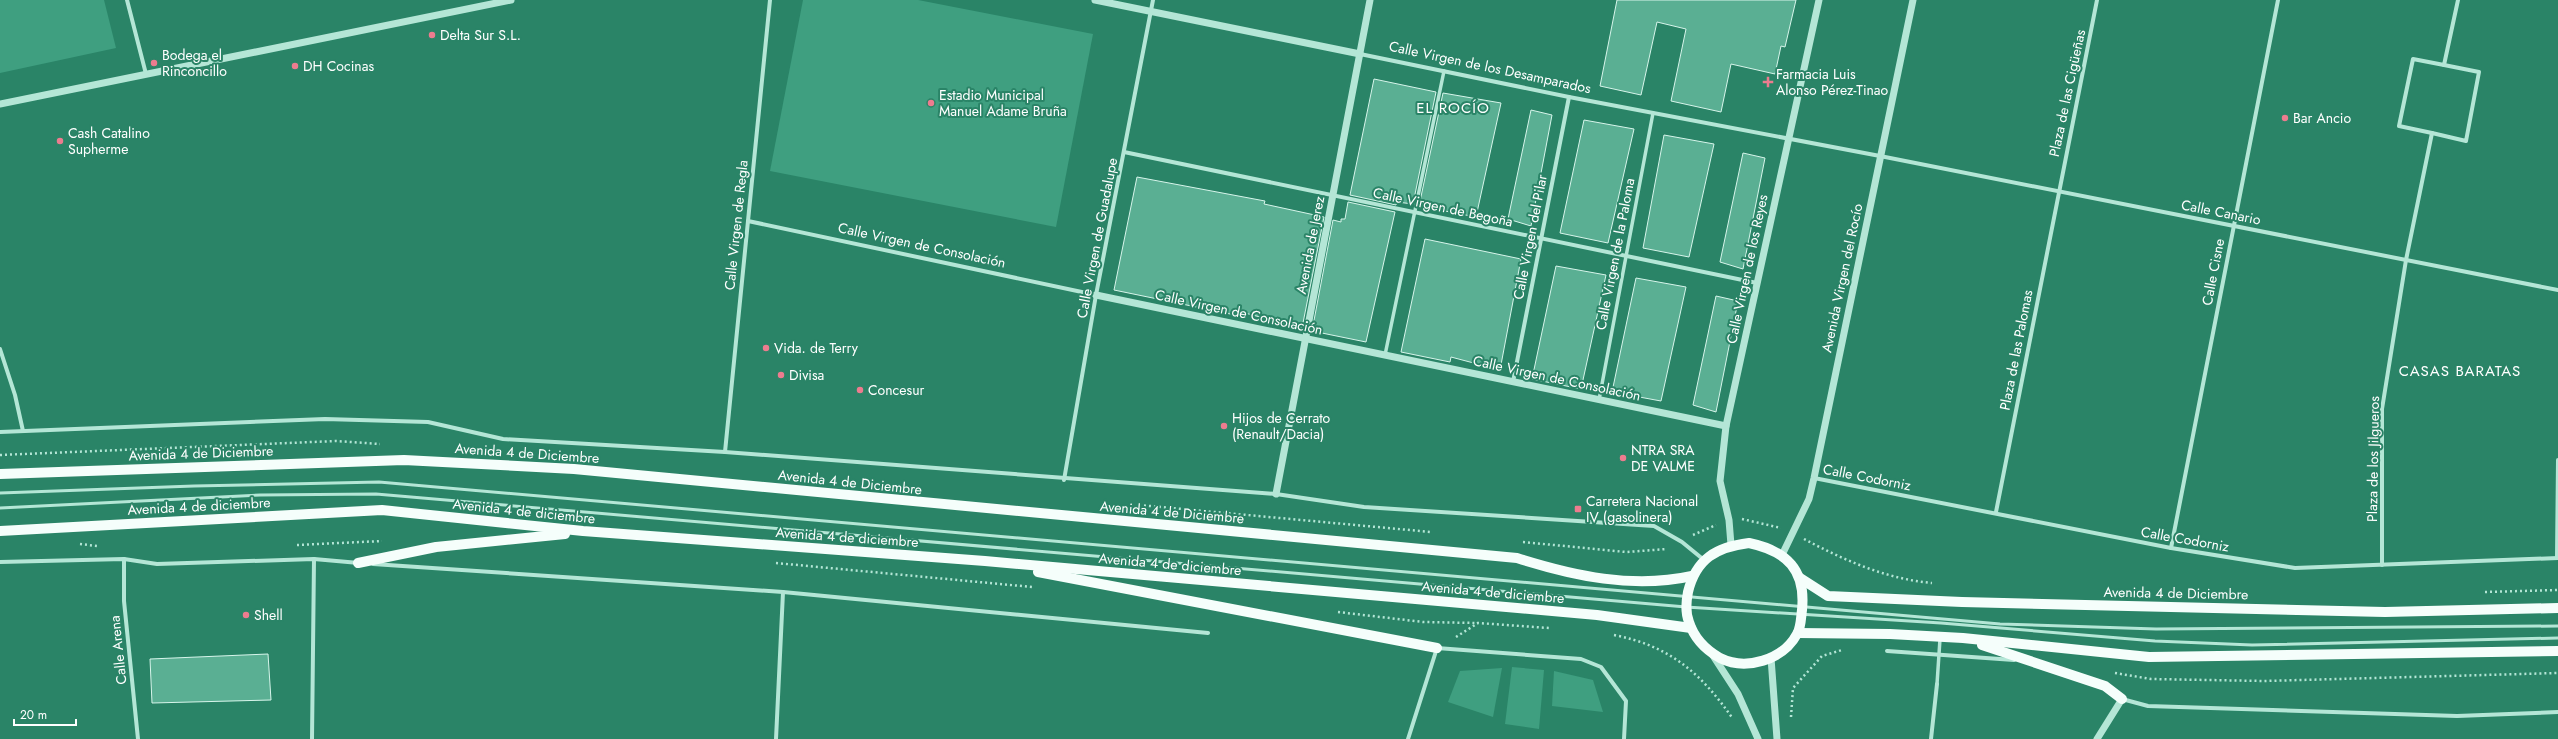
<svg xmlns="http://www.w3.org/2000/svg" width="2558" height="739" font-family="Jost,sans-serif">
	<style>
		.green { fill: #3f9f80 }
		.building { fill: #5aaf93; stroke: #d7f5eb }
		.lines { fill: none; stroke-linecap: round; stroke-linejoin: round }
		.path { stroke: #b4e6d6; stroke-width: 2.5; stroke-dasharray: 2 3; stroke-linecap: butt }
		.service { stroke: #b4e6d6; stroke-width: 3 }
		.pedestrian { stroke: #b4e6d6; stroke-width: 3.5 }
		.minor { stroke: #b4e6d6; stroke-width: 4 }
		.tertiary { stroke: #b4e6d6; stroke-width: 7 }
		.primary { stroke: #f5fefb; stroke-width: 10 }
		.poi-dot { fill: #ed7c8f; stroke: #2a8467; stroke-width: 1.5 }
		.labels { text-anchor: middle; stroke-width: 4; stroke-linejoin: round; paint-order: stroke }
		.poi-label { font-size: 14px; fill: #fff; stroke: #2a8467; text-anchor: start }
		.street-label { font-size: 14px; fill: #fff; stroke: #2a8467 }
		.neighbourhood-label { font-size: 15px; letter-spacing: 1px; fill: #fff; stroke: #2a8467 }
	</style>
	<rect width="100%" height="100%" fill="#2a8467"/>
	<g class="green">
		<polygon points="0,0 104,0 116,48 0,73"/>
		<polygon points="803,0 918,0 1093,34 1056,227 770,171"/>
		<polygon points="1512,667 1544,670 1539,729 1505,724"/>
		<polygon points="1502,668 1493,717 1448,702 1460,671"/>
		<polygon points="1554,671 1593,680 1603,712 1552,706"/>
	</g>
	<g class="building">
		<polygon points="1617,0 1796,0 1785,47 1781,46 1775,74 1731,64 1721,112 1671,101 1686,29 1657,22 1641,95 1600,86"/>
		<polygon points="1374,79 1436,92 1413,204 1397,202 1396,205 1350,195"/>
		<polygon points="1443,93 1501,103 1476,217 1419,206"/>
		<polygon points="1531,110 1552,115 1531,226 1508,219"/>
		<polygon points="1584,120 1634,129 1608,243 1560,233"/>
		<polygon points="1664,135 1714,144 1689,257 1643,248"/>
		<polygon points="1743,153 1765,158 1743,269 1720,262"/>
		<polygon points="1137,177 1265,201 1264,204 1324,217 1302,328 1241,312 1240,316 1114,290"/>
		<polygon points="1348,202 1395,212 1366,342 1312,331 1333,220 1341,222 1341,219 1345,219"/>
		<polygon points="1425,239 1521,259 1500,370 1451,357 1450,362 1401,352"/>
		<polygon points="1556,266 1606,275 1581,389 1532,379"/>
		<polygon points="1636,278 1686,287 1661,401 1612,392"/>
		<polygon points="1716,296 1738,301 1716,412 1693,405"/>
		<polygon points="268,654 271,700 152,703 150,659"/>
	</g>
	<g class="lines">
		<g class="path">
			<polyline points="0,455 336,441 380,444"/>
			<polyline points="1139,505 1431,532"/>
			<polyline points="1742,519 1781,528"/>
			<polyline points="1693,535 1716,525"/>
			<path d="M1804,539C1844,560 1886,579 1932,583"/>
			<polyline points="1523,542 1626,552 1667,549"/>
			<polyline points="80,544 97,546"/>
			<polyline points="297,545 382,541"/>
			<polyline points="776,563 1032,587"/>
			<polyline points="2485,592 2558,590"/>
			<polyline points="1338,612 1423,622 1478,623"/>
			<path d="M1614,635C1670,646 1701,673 1733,719"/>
			<polyline points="1456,637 1478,623 1549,628"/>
			<polyline points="2115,673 2151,679 2264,681 2558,673"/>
			<polyline points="1791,717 1793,688 1822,656 1842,650"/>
		</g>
		<g class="service">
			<polyline points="0,493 194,486 379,482 2000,624 2156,629 2558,626"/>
			<polyline points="0,508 260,495 376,494 1686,607 1941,623 2155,641 2252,645 2558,638"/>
		</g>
		<g class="pedestrian">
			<polyline points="1385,355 1444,71"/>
			<polyline points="1599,400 1653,113"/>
			<polyline points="1937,684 1940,639"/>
		</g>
		<g class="minor">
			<polyline points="127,0 146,74"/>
			<polyline points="1360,54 1569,97 1880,156 2558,290"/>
			<polyline points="2432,133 2399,126 2413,59 2444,65 2458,0"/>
			<polyline points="1124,152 1757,283"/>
			<polyline points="748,221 1096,295"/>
			<polyline points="0,349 15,395 23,431"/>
			<polyline points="1513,382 1569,97"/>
			<polyline points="0,432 325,419 428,422 503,439 725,452 1276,494 1364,507 1654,526 1682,542 1704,560"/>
			<polyline points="725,452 770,0"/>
			<polyline points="1814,478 2171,548 2295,568 2558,558"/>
			<polyline points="1064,480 1096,295 1153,0"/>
			<polyline points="1996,512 2097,0"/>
			<polyline points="2171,548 2278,0"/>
			<polyline points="2557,558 2558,460"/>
			<polyline points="124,559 124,601 138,739"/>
			<polyline points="0,562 124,559 157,564 314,559 359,563"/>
			<polyline points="373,564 783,592 1208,633"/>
			<polyline points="2382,565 2382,409 2406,260 2432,133 2466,141 2479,72 2444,65"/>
			<polyline points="1887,651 2014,660"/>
			<polyline points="2122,699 2148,706 2457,716 2558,712"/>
			<polyline points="312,739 314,559"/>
			<polyline points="776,739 783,592"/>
			<polyline points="1408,739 1437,648 1581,659 1601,667 1626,701 1624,739"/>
			<polyline points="1931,739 1937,684"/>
		</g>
		<g class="tertiary">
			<polyline points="1095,0 1360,54"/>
			<polyline points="0,104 511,0"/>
			<polyline points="1096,295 1726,426"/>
			<polyline points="1276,494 1370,0"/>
			<polyline points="1731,545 1729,520 1720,481 1726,426 1819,0"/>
			<polyline points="1782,555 1809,499 1814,478 1913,0"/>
			<polyline points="1712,654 1738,694 1758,739"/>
			<polyline points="1771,658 1777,739"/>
			<polyline points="2097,739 2122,699"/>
		</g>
		<g class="primary">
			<path d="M0,474L404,460L574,469L1517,558C1574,576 1633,589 1692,576"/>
			<polyline points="0,531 382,510 583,531 985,561 1597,615 1691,628"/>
			<path d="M1749,543C1787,551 1806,570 1802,610C1801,617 1801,628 1797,634C1783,660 1746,671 1720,658C1706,650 1694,638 1689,622C1685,612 1686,602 1688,592C1696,559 1716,547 1749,543Z"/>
			<polyline points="358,563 436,547 565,534"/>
			<polyline points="1038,572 1437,648"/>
			<polyline points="1800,578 1828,596 1962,602 2385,612 2558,608"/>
			<polyline points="1798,633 1890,634 1963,638 2149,657 2558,651"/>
			<polyline points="1982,645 2105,686 2122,699"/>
		</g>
	</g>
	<g class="poi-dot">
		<circle cx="432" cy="35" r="4"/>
		<circle cx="154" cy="63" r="4"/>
		<circle cx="295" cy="66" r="4"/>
		<path d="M1766 76h4v4h4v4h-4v4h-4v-4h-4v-4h4z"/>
		<circle cx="931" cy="103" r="4"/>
		<circle cx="2285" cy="118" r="4"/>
		<circle cx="60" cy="141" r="4"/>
		<circle cx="766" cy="348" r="4"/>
		<circle cx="781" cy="375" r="4"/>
		<circle cx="860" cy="390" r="4"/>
		<circle cx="1224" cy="426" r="4"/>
		<circle cx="1623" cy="458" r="4"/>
		<rect x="1574" y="505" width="8" height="8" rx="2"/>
		<circle cx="246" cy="615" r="4"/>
	</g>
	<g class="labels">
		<g class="poi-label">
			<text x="440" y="40">Delta Sur S.L.</text>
			<text x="162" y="60">Bodega el<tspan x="162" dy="16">Rinconcillo</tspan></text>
			<text x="303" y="71">DH Cocinas</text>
			<text x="1776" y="79">Farmacia Luis<tspan x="1776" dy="16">Alonso Pérez-Tinao</tspan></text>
			<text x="939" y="100">Estadio Municipal<tspan x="939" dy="16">Manuel Adame Bruña</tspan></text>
			<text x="2293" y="123">Bar Ancio</text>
			<text x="68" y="138">Cash Catalino<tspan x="68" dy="16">Supherme</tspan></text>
			<text x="774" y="353">Vida. de Terry</text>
			<text x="789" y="380">Divisa</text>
			<text x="868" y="395">Concesur</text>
			<text x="1232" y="423">Hijos de Cerrato<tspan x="1232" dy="16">(Renault/Dacia)</tspan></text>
			<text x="1631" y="455">NTRA SRA<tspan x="1631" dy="16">DE VALME</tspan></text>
			<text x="1586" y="506">Carretera Nacional<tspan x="1586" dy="16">IV (gasolinera)</tspan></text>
			<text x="254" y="620">Shell</text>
		</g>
		<g class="street-label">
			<text transform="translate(1490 67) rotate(12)" y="5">Calle Virgen de los Desamparados</text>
			<text transform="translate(2067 93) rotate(-78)" y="5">Plaza de las Cigüeñas</text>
			<text transform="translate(1443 207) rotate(12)" y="5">Calle Virgen de Begoña</text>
			<text transform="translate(2221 212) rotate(11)" y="5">Calle Canario</text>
			<text transform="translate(736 225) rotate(-84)" y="5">Calle Virgen de Regla</text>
			<text transform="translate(1530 237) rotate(-79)" y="5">Calle Virgen del Pilar</text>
			<text transform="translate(1097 238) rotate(-79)" y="5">Calle Virgen de Guadalupe</text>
			<text transform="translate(922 245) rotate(12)" y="5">Calle Virgen de Consolación</text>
			<text transform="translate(1310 245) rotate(-79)" y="5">Avenida de Jerez</text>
			<text transform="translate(1615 254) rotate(-79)" y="5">Calle Virgen de la Paloma</text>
			<text transform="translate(1747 269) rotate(-78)" y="5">Calle Virgen de los Reyes</text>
			<text transform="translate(2213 272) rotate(-79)" y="5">Calle Cisne</text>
			<text transform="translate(1842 278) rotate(-78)" y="5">Avenida Virgen del Rocío</text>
			<text transform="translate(1239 312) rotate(12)" y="5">Calle Virgen de Consolación</text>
			<text transform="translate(2016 350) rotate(-79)" y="5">Plaza de las Palomas</text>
			<text transform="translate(1557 378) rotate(12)" y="5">Calle Virgen de Consolación</text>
			<text transform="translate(201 453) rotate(-2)" y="5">Avenida 4 de Diciembre</text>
			<text transform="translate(527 453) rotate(4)" y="5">Avenida 4 de Diciembre</text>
			<text transform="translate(2373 459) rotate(-89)" y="5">Plaza de los Jilgueros</text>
			<text transform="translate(1867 477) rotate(11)" y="5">Calle Codorniz</text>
			<text transform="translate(850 482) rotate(6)" y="5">Avenida 4 de Diciembre</text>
			<text transform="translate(199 506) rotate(-3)" y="5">Avenida 4 de diciembre</text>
			<text transform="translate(524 511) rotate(6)" y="5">Avenida 4 de diciembre</text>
			<text transform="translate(1172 512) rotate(5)" y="5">Avenida 4 de Diciembre</text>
			<text transform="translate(847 537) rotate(4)" y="5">Avenida 4 de diciembre</text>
			<text transform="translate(2185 539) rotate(10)" y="5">Calle Codorniz</text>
			<text transform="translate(1170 564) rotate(5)" y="5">Avenida 4 de diciembre</text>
			<text transform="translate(1493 592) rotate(5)" y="5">Avenida 4 de diciembre</text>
			<text transform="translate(2176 593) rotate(1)" y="5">Avenida 4 de Diciembre</text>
			<text transform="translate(118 650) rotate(-96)" y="5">Calle Arena</text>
		</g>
		<g class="neighbourhood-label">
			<text x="1453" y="113">EL ROCÍO</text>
			<text x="2460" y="376">CASAS BARATAS</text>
		</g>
	</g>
	<path d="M14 719v6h62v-6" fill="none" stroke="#ffffff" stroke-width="2"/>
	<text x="20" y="719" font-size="12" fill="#ffffff" stroke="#2a8467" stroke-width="3" paint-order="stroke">20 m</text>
</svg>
